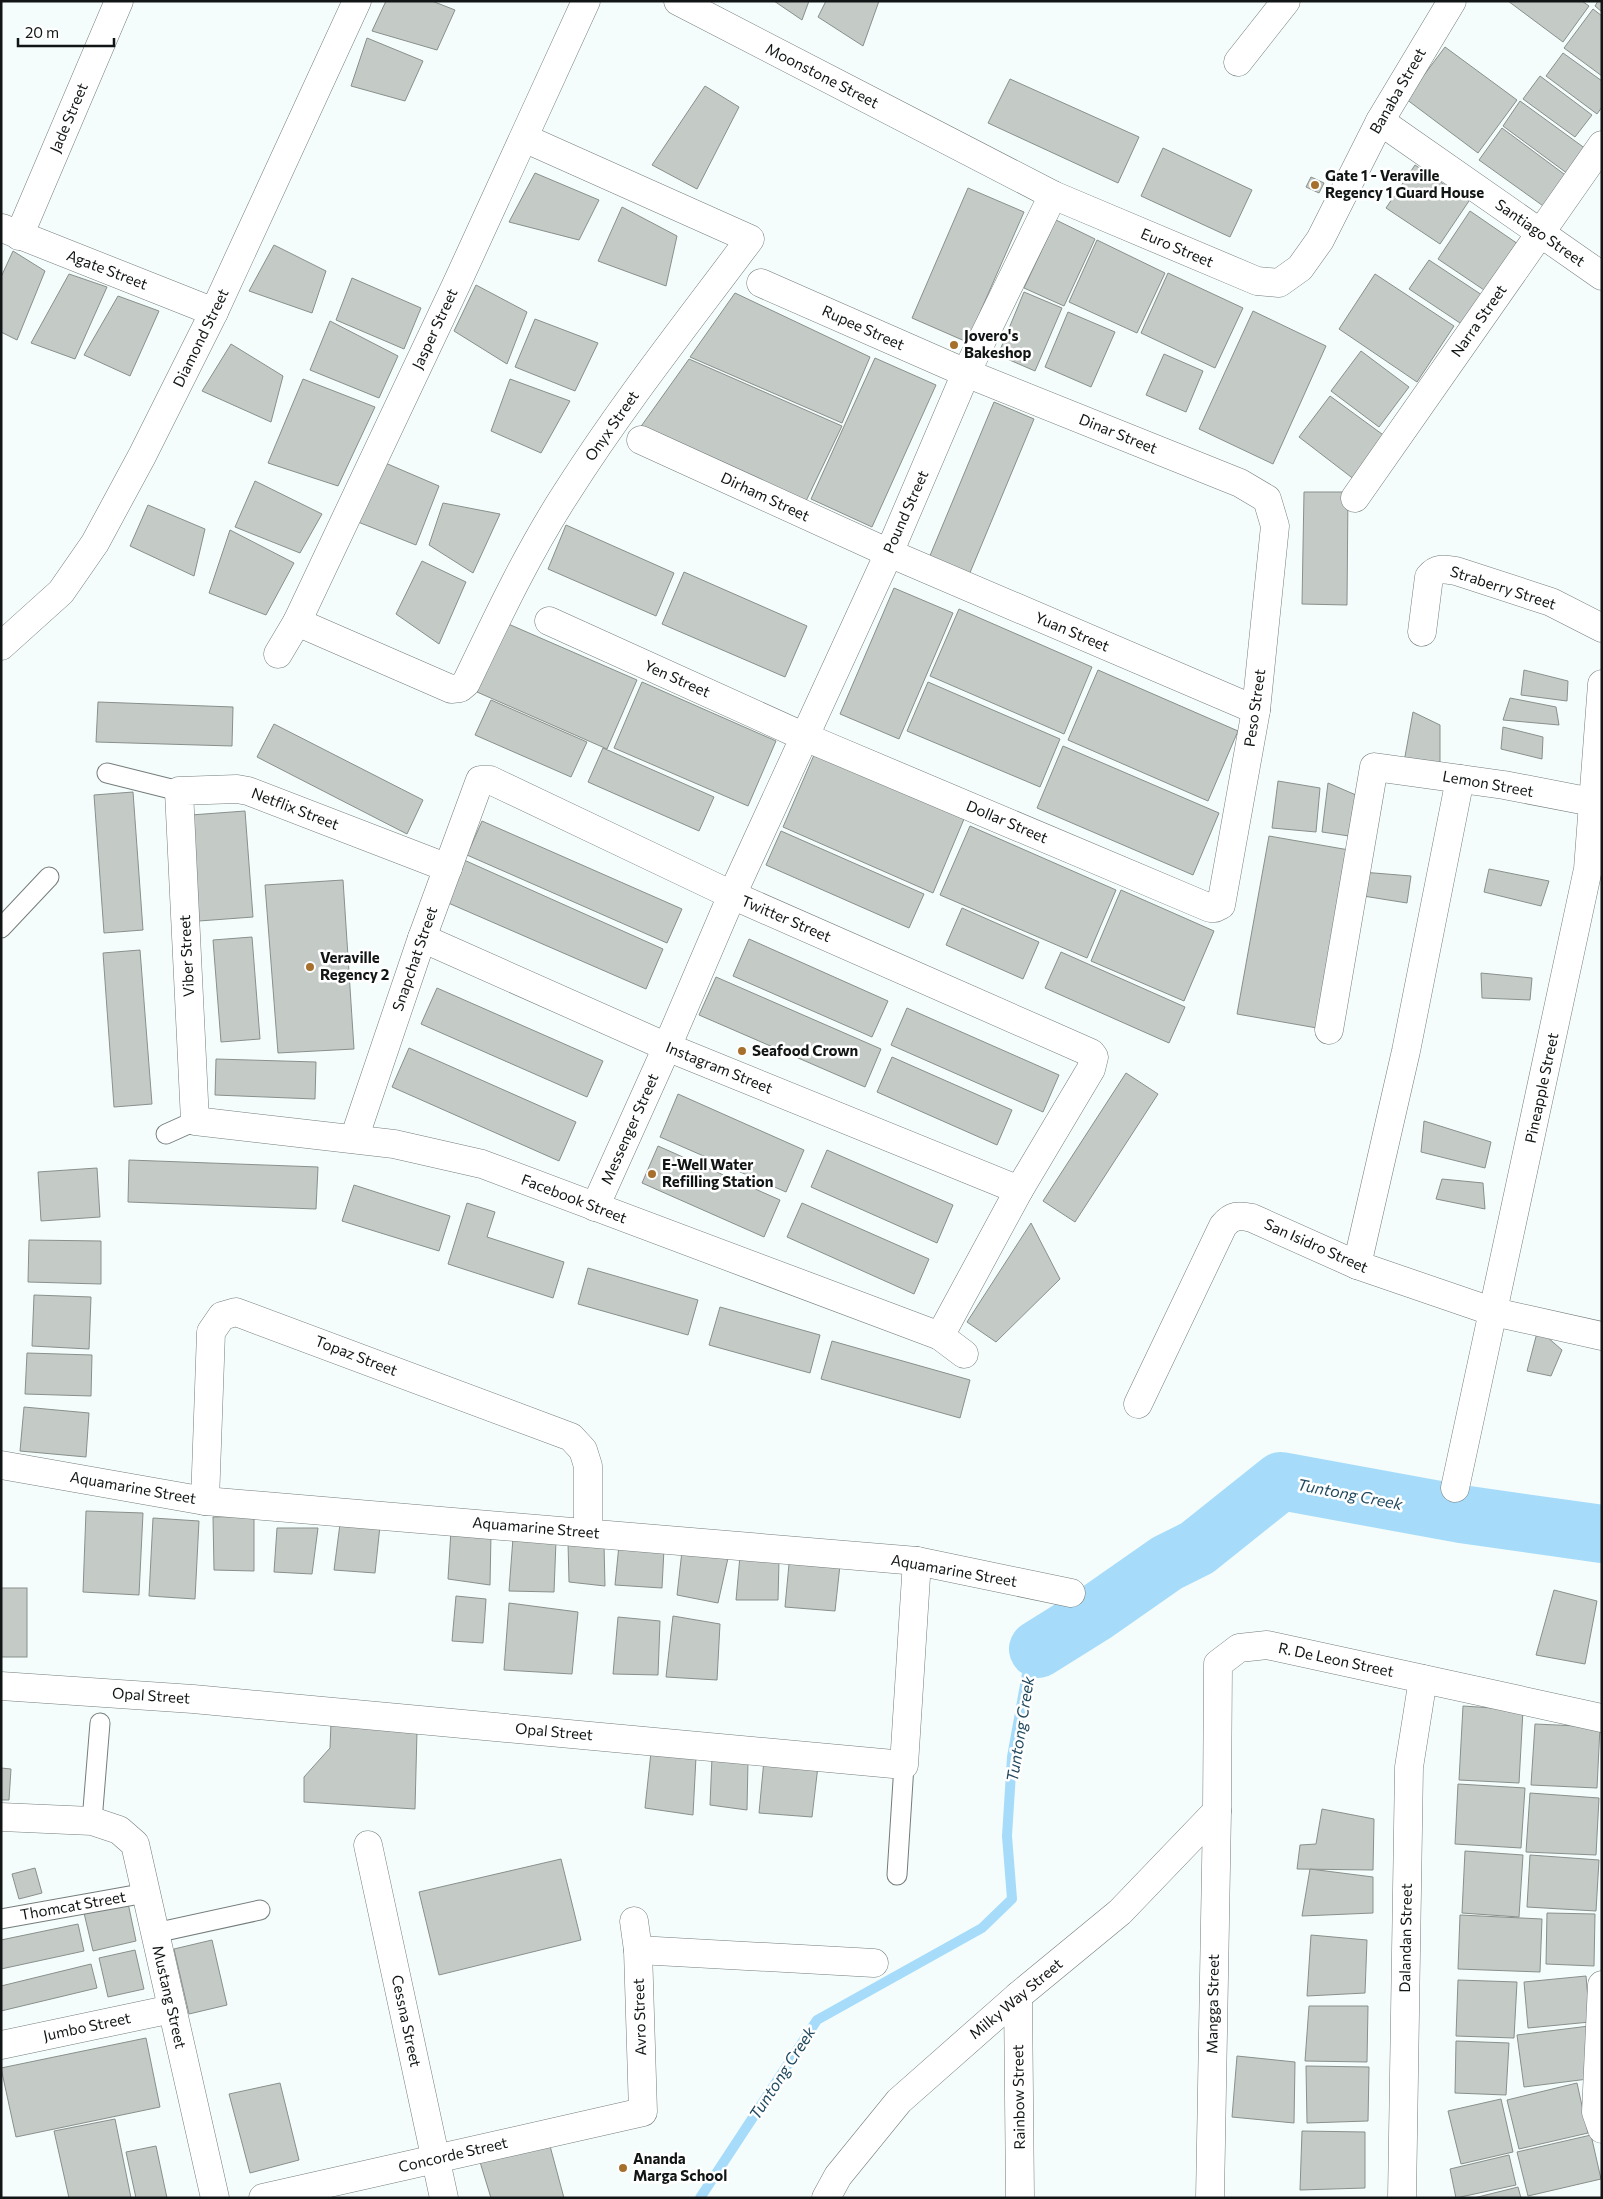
<svg xmlns="http://www.w3.org/2000/svg" width="1603" height="2199" font-family="Commissioner,sans-serif">
	<style>
		.lines { fill: none; stroke-linecap: round; stroke-linejoin: round }
		.stream { stroke: #a6dcfa; stroke-width: 10 }
		.river { stroke: #a6dcfa; stroke-width: 58 }
		.building { fill: #c4cbc7; stroke: #89908c }
		.service-casing { stroke: #757d7c; stroke-width: 21 }
		.minor-casing { stroke: #757d7c; stroke-width: 29 }
		.tertiary-casing { stroke: #757d7c; stroke-width: 29 }
		.service { stroke: #fff; stroke-width: 19 }
		.minor { stroke: #fff; stroke-width: 28 }
		.tertiary { stroke: #fff; stroke-width: 28 }
		.poi-dot { fill: #a76f2c; stroke: #fff; stroke-width: 2 }
		.labels { text-anchor: middle; stroke-width: 5; stroke-linejoin: round; paint-order: stroke }
		.street-label { font-size: 15px; fill: #121515; stroke: #fff }
		.poi-label { font-size: 15px; font-weight: bold; fill: #121515; stroke: #fff; text-anchor: start }
		.water-label { font-size: 16px; font-style: italic; fill: #214a5f; stroke: #fff }
	</style>
	<rect width="100%" height="100%" fill="#f4fdfc"/>
	<g class="lines">
		<polyline class="stream" points="700,2198 817,2020 982,1928 1012,1899 1007,1836 1012,1757 1027,1674 1038,1649"/>
		<polyline class="river" points="1038,1649 1094,1614 1167,1563 1197,1548 1281,1481 1461,1514 1602,1534"/>
	</g>
	<g class="building">
		<polygon points="386,1 432,1 455,10 437,50 372,31"/>
		<polygon points="774,1 809,1 802,20"/>
		<polygon points="826,1 879,1 863,46 818,17"/>
		<polygon points="1508,1 1582,1 1589,6 1563,42"/>
		<polygon points="1598,1 1602,1 1602,12 1595,6"/>
		<polygon points="1593,9 1602,16 1602,76 1564,48"/>
		<polygon points="367,38 423,61 405,101 351,86"/>
		<polygon points="1445,47 1517,100 1478,153 1406,99"/>
		<polygon points="1563,53 1602,81 1602,107 1597,114 1546,76"/>
		<polygon points="1540,76 1592,115 1575,137 1523,99"/>
		<polygon points="1010,79 1139,137 1118,183 988,123"/>
		<polygon points="705,86 739,107 697,189 652,165"/>
		<polygon points="1520,101 1586,149 1568,174 1503,126"/>
		<polygon points="1502,128 1568,177 1546,208 1479,160"/>
		<polygon points="1163,148 1252,190 1230,237 1141,196"/>
		<polygon points="1415,165 1469,201 1440,244 1386,208"/>
		<polygon points="535,173 599,200 579,240 509,222"/>
		<polygon points="1311,177 1324,183 1319,193 1306,187"/>
		<polygon points="968,188 1024,212 967,342 912,318"/>
		<polygon points="622,207 677,236 666,286 598,261"/>
		<polygon points="1470,211 1518,244 1487,292 1438,259"/>
		<polygon points="1056,220 1095,239 1064,306 1024,288"/>
		<polygon points="1097,240 1165,273 1137,333 1069,302"/>
		<polygon points="274,245 326,271 312,313 249,291"/>
		<polygon points="13,251 45,271 17,340 1,332 1,277"/>
		<polygon points="1429,260 1482,295 1463,325 1409,289"/>
		<polygon points="1168,273 1243,308 1215,368 1141,333"/>
		<polygon points="69,274 107,287 75,359 31,343"/>
		<polygon points="1375,274 1454,326 1417,382 1339,329"/>
		<polygon points="352,278 421,308 404,349 336,320"/>
		<polygon points="476,285 527,312 507,364 454,331"/>
		<polygon points="1024,292 1062,308 1035,371 998,355"/>
		<polygon points="735,293 870,357 842,423 690,357"/>
		<polygon points="118,296 159,311 130,376 84,355"/>
		<polygon points="1253,311 1326,346 1273,464 1199,429"/>
		<polygon points="1068,312 1115,332 1091,387 1045,367"/>
		<polygon points="535,319 598,343 575,391 515,367"/>
		<polygon points="330,321 398,356 379,398 310,370"/>
		<polygon points="231,344 283,376 271,422 202,391"/>
		<polygon points="1361,351 1409,387 1379,427 1331,391"/>
		<polygon points="1164,354 1203,371 1186,412 1146,395"/>
		<polygon points="875,358 936,385 872,527 811,499"/>
		<polygon points="689,359 842,426 806,501 637,432"/>
		<polygon points="303,379 375,407 338,486 268,463"/>
		<polygon points="510,379 570,401 541,453 491,431"/>
		<polygon points="1330,396 1386,437 1355,480 1299,437"/>
		<polygon points="994,402 1034,419 969,575 929,558"/>
		<polygon points="383,462 439,486 416,545 353,520"/>
		<polygon points="255,481 322,514 300,553 235,527"/>
		<polygon points="1304,492 1348,492 1347,605 1302,604"/>
		<polygon points="443,503 500,514 473,573 429,545"/>
		<polygon points="148,505 205,529 194,576 130,546"/>
		<polygon points="566,525 674,573 656,616 548,569"/>
		<polygon points="230,530 294,563 266,615 209,593"/>
		<polygon points="422,561 466,582 439,644 396,614"/>
		<polygon points="684,572 807,626 785,677 662,624"/>
		<polygon points="894,588 953,613 899,739 840,714"/>
		<polygon points="959,609 1092,667 1064,734 930,676"/>
		<polygon points="506,623 637,680 607,749 477,692"/>
		<polygon points="1098,670 1238,731 1208,801 1068,740"/>
		<polygon points="1524,670 1568,681 1567,701 1521,695"/>
		<polygon points="642,682 776,741 748,806 614,748"/>
		<polygon points="928,682 1060,739 1040,787 907,731"/>
		<polygon points="1510,698 1556,707 1559,725 1503,720"/>
		<polygon points="491,700 587,742 571,777 475,735"/>
		<polygon points="98,702 233,707 232,746 96,742"/>
		<polygon points="1413,712 1440,725 1440,765 1404,762"/>
		<polygon points="274,724 423,800 407,834 257,757"/>
		<polygon points="1503,727 1543,737 1542,759 1501,749"/>
		<polygon points="1063,746 1219,813 1193,875 1037,808"/>
		<polygon points="603,748 714,797 699,831 588,782"/>
		<polygon points="814,755 964,819 933,893 783,827"/>
		<polygon points="1278,781 1320,788 1316,832 1272,828"/>
		<polygon points="1328,783 1356,795 1349,836 1322,832"/>
		<polygon points="133,792 143,930 104,933 94,795"/>
		<polygon points="245,811 253,917 199,921 191,815"/>
		<polygon points="482,821 682,909 667,943 467,855"/>
		<polygon points="970,826 1116,890 1087,958 940,895"/>
		<polygon points="781,831 924,894 909,928 766,865"/>
		<polygon points="1269,836 1349,850 1317,1028 1237,1014"/>
		<polygon points="464,860 663,949 646,989 446,902"/>
		<polygon points="1489,869 1549,881 1541,906 1484,892"/>
		<polygon points="1362,872 1411,876 1407,903 1357,895"/>
		<polygon points="343,880 354,1049 278,1053 265,885"/>
		<polygon points="1121,890 1214,931 1184,1001 1091,961"/>
		<polygon points="962,908 1039,942 1023,979 946,945"/>
		<polygon points="252,937 260,1039 221,1042 213,940"/>
		<polygon points="749,939 888,1001 872,1037 733,976"/>
		<polygon points="140,950 152,1104 114,1107 103,953"/>
		<polygon points="1061,952 1185,1007 1169,1043 1045,988"/>
		<polygon points="1481,973 1532,978 1530,1000 1482,998"/>
		<polygon points="716,977 881,1049 865,1087 699,1015"/>
		<polygon points="437,988 603,1061 587,1097 421,1024"/>
		<polygon points="907,1008 1059,1075 1043,1112 891,1045"/>
		<polygon points="409,1048 576,1122 559,1161 392,1087"/>
		<polygon points="892,1057 1012,1110 997,1145 877,1092"/>
		<polygon points="216,1059 316,1062 315,1099 215,1095"/>
		<polygon points="1126,1073 1158,1094 1075,1222 1043,1201"/>
		<polygon points="678,1094 804,1150 786,1192 660,1137"/>
		<polygon points="1424,1121 1491,1142 1485,1168 1421,1152"/>
		<polygon points="658,1146 780,1200 764,1237 642,1183"/>
		<polygon points="827,1150 953,1205 937,1243 811,1187"/>
		<polygon points="129,1160 318,1167 316,1209 128,1202"/>
		<polygon points="97,1168 100,1217 41,1221 38,1172"/>
		<polygon points="1442,1179 1483,1183 1485,1209 1436,1199"/>
		<polygon points="354,1185 450,1216 439,1251 342,1221"/>
		<polygon points="467,1203 495,1212 487,1237 564,1262 553,1298 448,1264"/>
		<polygon points="802,1203 929,1259 914,1294 787,1237"/>
		<polygon points="1031,1223 1060,1279 996,1342 967,1322"/>
		<polygon points="29,1240 101,1241 101,1284 28,1282"/>
		<polygon points="588,1268 698,1300 688,1335 578,1304"/>
		<polygon points="34,1295 91,1297 89,1349 32,1346"/>
		<polygon points="720,1307 820,1335 810,1373 709,1345"/>
		<polygon points="1538,1329 1562,1350 1551,1376 1527,1371"/>
		<polygon points="832,1341 970,1380 960,1418 821,1379"/>
		<polygon points="27,1353 92,1355 91,1396 25,1394"/>
		<polygon points="24,1407 89,1413 86,1457 20,1451"/>
		<polygon points="86,1511 143,1513 139,1595 83,1592"/>
		<polygon points="254,1516 254,1571 214,1570 213,1517"/>
		<polygon points="153,1518 199,1521 195,1599 149,1596"/>
		<polygon points="340,1524 380,1526 375,1573 334,1570"/>
		<polygon points="277,1528 318,1528 312,1574 274,1572"/>
		<polygon points="451,1530 491,1534 490,1585 448,1579"/>
		<polygon points="513,1538 556,1541 554,1592 509,1591"/>
		<polygon points="568,1542 604,1545 605,1586 569,1582"/>
		<polygon points="619,1545 664,1549 662,1588 615,1585"/>
		<polygon points="682,1551 728,1558 718,1603 677,1595"/>
		<polygon points="740,1556 779,1560 778,1600 736,1600"/>
		<polygon points="789,1564 840,1565 835,1611 785,1607"/>
		<rect x="1" y="1588" width="26" height="69"/>
		<polygon points="1554,1590 1597,1601 1585,1664 1536,1655"/>
		<polygon points="456,1596 486,1599 483,1643 452,1641"/>
		<polygon points="509,1603 578,1612 572,1674 504,1670"/>
		<polygon points="673,1616 720,1624 717,1680 666,1677"/>
		<polygon points="618,1617 660,1621 658,1675 613,1674"/>
		<polygon points="1463,1706 1523,1710 1519,1783 1459,1780"/>
		<polygon points="331,1723 417,1731 415,1809 304,1802 304,1777 330,1748"/>
		<polygon points="1535,1724 1600,1727 1597,1788 1531,1785"/>
		<polygon points="651,1752 696,1757 693,1815 645,1808"/>
		<polygon points="712,1757 748,1761 747,1810 710,1805"/>
		<polygon points="764,1760 818,1766 812,1817 759,1813"/>
		<polygon points="1,1768 11,1769 9,1800 1,1800"/>
		<polygon points="1458,1784 1525,1788 1521,1848 1455,1844"/>
		<polygon points="1530,1793 1599,1798 1596,1855 1526,1852"/>
		<polygon points="1322,1809 1374,1819 1373,1870 1297,1869 1300,1845 1316,1844"/>
		<polygon points="1465,1851 1523,1855 1519,1917 1462,1913"/>
		<polygon points="1530,1855 1599,1860 1596,1911 1527,1907"/>
		<polygon points="561,1859 581,1940 439,1975 419,1892"/>
		<polygon points="35,1868 42,1893 19,1899 12,1874"/>
		<polygon points="1310,1869 1373,1877 1373,1913 1302,1916"/>
		<polygon points="128,1903 136,1941 93,1951 84,1913"/>
		<polygon points="1547,1913 1595,1914 1594,1966 1546,1964"/>
		<polygon points="1460,1915 1542,1919 1540,1972 1458,1969"/>
		<polygon points="78,1924 84,1951 1,1969 1,1940"/>
		<polygon points="1311,1935 1367,1940 1365,1993 1307,1996"/>
		<polygon points="212,1940 227,2005 189,2014 174,1949"/>
		<polygon points="135,1950 144,1989 108,1997 99,1958"/>
		<polygon points="91,1964 97,1988 1,2011 1,1986"/>
		<polygon points="1586,1976 1590,2022 1528,2028 1524,1982"/>
		<polygon points="1458,1980 1517,1982 1514,2038 1456,2036"/>
		<polygon points="1309,2006 1368,2006 1367,2062 1305,2061"/>
		<polygon points="1589,2026 1596,2078 1524,2087 1517,2035"/>
		<polygon points="146,2038 160,2107 16,2137 1,2068"/>
		<polygon points="1456,2041 1509,2043 1506,2095 1455,2093"/>
		<polygon points="1237,2056 1295,2062 1294,2123 1232,2117"/>
		<polygon points="1306,2066 1369,2067 1368,2121 1307,2123"/>
		<polygon points="280,2083 299,2160 250,2173 229,2094"/>
		<polygon points="1577,2083 1588,2133 1519,2149 1507,2100"/>
		<polygon points="1501,2099 1513,2152 1461,2164 1448,2111"/>
		<polygon points="115,2119 131,2198 69,2198 54,2131"/>
		<polygon points="1302,2131 1365,2132 1365,2188 1300,2190"/>
		<polygon points="1591,2135 1601,2179 1528,2196 1517,2152"/>
		<polygon points="156,2146 167,2198 136,2198 126,2152"/>
		<polygon points="550,2146 564,2198 491,2198 480,2162"/>
		<polygon points="1509,2155 1516,2185 1456,2198 1450,2169"/>
		<polygon points="1518,2187 1521,2198 1474,2198"/>
	</g>
	<g class="lines">
		<defs>
			<g id="service">
				<polyline points="107,773 179,791"/>
				<polyline points="1,928 49,877"/>
				<polyline points="166,1134 195,1121"/>
				<polyline points="92,1821 100,1723"/>
				<polyline points="897,1875 904,1765"/>
				<polyline points="1,1919 146,1893"/>
				<polyline points="155,1933 260,1910"/>
			</g>
			<g id="minor">
				<polyline points="678,1 1053,195 1257,281 1279,283 1300,268 1320,240 1380,121 1452,1"/>
				<polyline points="1238,62 1286,1"/>
				<polyline points="1380,121 1602,276"/>
				<polyline points="2,228 214,312"/>
				<polyline points="19,236 119,1"/>
				<polyline points="641,440 889,553 1256,710"/>
				<polyline points="1355,498 1602,145"/>
				<polyline points="549,621 805,737 1210,908 1215,908 1221,905 1256,710 1275,526 1267,499 1240,483 966,373 761,283"/>
				<path d="M297,622L451,689L460,688L466,683C497,618 528,552 567,492C623,404 688,322 750,239L524,138"/>
				<path d="M1422,632L1429,577C1437,567 1445,569 1456,571L1551,602L1602,628"/>
				<polyline points="278,654 297,622 457,283 586,1"/>
				<polyline points="448,868 248,791 237,789 179,791 195,1121 394,1144 482,1164 940,1336 964,1354"/>
				<polyline points="422,938 667,1047 1019,1190"/>
				<polyline points="1329,1030 1374,767 1504,785 1592,802 1602,806"/>
				<polyline points="354,1139 422,938 480,780 490,780 732,895 1091,1053 1094,1057 1091,1069 1019,1190 940,1336"/>
				<polyline points="595,1207 667,1047 732,895 889,553 966,373 1053,195"/>
				<polyline points="1357,1265 1406,1051 1460,779"/>
				<path d="M1138,1404L1223,1226C1232,1215 1239,1215 1252,1218L1357,1265L1494,1312L1602,1336"/>
				<polyline points="1,1465 205,1501 917,1561 1071,1593"/>
				<polyline points="1455,1488 1588,869 1602,684"/>
				<polyline points="205,1501 211,1332 222,1316 236,1312 571,1437 583,1450 588,1466 588,1532"/>
				<polyline points="1,1686 193,1699 904,1765 917,1561"/>
				<polyline points="1,1817 92,1821 119,1830 135,1844 215,2198"/>
				<polyline points="368,1845 444,2198"/>
				<polyline points="638,1950 874,1963"/>
				<polyline points="1602,1985 1596,2112 1602,2129"/>
				<polyline points="1018,1996 1020,2198"/>
				<polyline points="1,2045 172,2009"/>
				<polyline points="263,2198 643,2112 638,1950 634,1921"/>
				<polyline points="1210,2198 1217,1811"/>
				<polyline points="1402,2198 1409,1767 1423,1679"/>
			</g>
			<g id="tertiary">
				<polyline points="1,646 61,592 95,543 142,456 214,312 357,1"/>
				<polyline points="826,2198 838,2176 899,2101 1018,1996 1120,1912 1217,1811 1218,1664 1239,1648 1267,1645 1602,1718"/>
			</g>
		</defs>
		<use href="#service" class="service-casing"/>
		<use href="#minor" class="minor-casing"/>
		<use href="#tertiary" class="tertiary-casing"/>
		<use href="#service" class="service"/>
		<use href="#minor" class="minor"/>
		<use href="#tertiary" class="tertiary"/>
	</g>
	<g class="poi-dot">
		<circle cx="1315" cy="185" r="5"/>
		<circle cx="954" cy="345" r="5"/>
		<circle cx="310" cy="967" r="5"/>
		<circle cx="742" cy="1051" r="5"/>
		<circle cx="652" cy="1174" r="5"/>
		<circle cx="623" cy="2168" r="5"/>
	</g>
	<g class="labels">
		<g class="street-label">
			<text transform="translate(822 76) rotate(27)" y="5">Moonstone Street</text>
			<text transform="translate(1398 91) rotate(-60)" y="5">Banaba Street</text>
			<text transform="translate(69 118) rotate(-67)" y="5">Jade Street</text>
			<text transform="translate(1540 233) rotate(35)" y="5">Santiago Street</text>
			<text transform="translate(1177 248) rotate(23)" y="5">Euro Street</text>
			<text transform="translate(107 270) rotate(21)" y="5">Agate Street</text>
			<text transform="translate(1479 321) rotate(-55)" y="5">Narra Street</text>
			<text transform="translate(863 328) rotate(24)" y="5">Rupee Street</text>
			<text transform="translate(435 329) rotate(-65)" y="5">Jasper Street</text>
			<text transform="translate(201 338) rotate(-64)" y="5">Diamond Street</text>
			<text transform="translate(612 426) rotate(-55)" y="5">Onyx Street</text>
			<text transform="translate(1118 434) rotate(22)" y="5">Dinar Street</text>
			<text transform="translate(765 497) rotate(25)" y="5">Dirham Street</text>
			<text transform="translate(906 512) rotate(-66)" y="5">Pound Street</text>
			<text transform="translate(1503 588) rotate(18)" y="5">Straberry Street</text>
			<text transform="translate(1072 632) rotate(23)" y="5">Yuan Street</text>
			<text transform="translate(677 679) rotate(24)" y="5">Yen Street</text>
			<text transform="translate(1255 708) rotate(-82)" y="5">Peso Street</text>
			<text transform="translate(1488 784) rotate(10)" y="5">Lemon Street</text>
			<text transform="translate(295 809) rotate(21)" y="5">Netflix Street</text>
			<text transform="translate(1007 822) rotate(23)" y="5">Dollar Street</text>
			<text transform="translate(786 919) rotate(23)" y="5">Twitter Street</text>
			<text transform="translate(187 956) rotate(-93)" y="5">Viber Street</text>
			<text transform="translate(415 959) rotate(-71)" y="5">Snapchat Street</text>
			<text transform="translate(719 1068) rotate(22)" y="5">Instagram Street</text>
			<text transform="translate(1542 1088) rotate(-78)" y="5">Pineapple Street</text>
			<text transform="translate(630 1129) rotate(-66)" y="5">Messenger Street</text>
			<text transform="translate(574 1199) rotate(21)" y="5">Facebook Street</text>
			<text transform="translate(1316 1246) rotate(24)" y="5">San Isidro Street</text>
			<text transform="translate(356 1356) rotate(21)" y="5">Topaz Street</text>
			<text transform="translate(133 1488) rotate(10)" y="5">Aquamarine Street</text>
			<text transform="translate(536 1528) rotate(5)" y="5">Aquamarine Street</text>
			<text transform="translate(954 1571) rotate(10)" y="5">Aquamarine Street</text>
			<text transform="translate(1336 1660) rotate(12)" y="5">R. De Leon Street</text>
			<text transform="translate(151 1696) rotate(4)" y="5">Opal Street</text>
			<text transform="translate(554 1732) rotate(5)" y="5">Opal Street</text>
			<text transform="translate(73 1906) rotate(-10)" y="5">Thomcat Street</text>
			<text transform="translate(1406 1938) rotate(-89)" y="5">Dalandan Street</text>
			<text transform="translate(169 1997) rotate(77)" y="5">Mustang Street</text>
			<text transform="translate(1016 1999) rotate(-40)" y="5">Milky Way Street</text>
			<text transform="translate(1213 2004) rotate(-89)" y="5">Mangga Street</text>
			<text transform="translate(640 2017) rotate(-92)" y="5">Avro Street</text>
			<text transform="translate(406 2021) rotate(78)" y="5">Cessna Street</text>
			<text transform="translate(87 2027) rotate(-12)" y="5">Jumbo Street</text>
			<text transform="translate(1019 2097) rotate(-91)" y="5">Rainbow Street</text>
			<text transform="translate(453 2155) rotate(-13)" y="5">Concorde Street</text>
		</g>
		<g class="poi-label">
			<text x="1325" y="181">Gate 1 - Veraville<tspan x="1325" dy="17">Regency 1 Guard House</tspan></text>
			<text x="964" y="341">Jovero's<tspan x="964" dy="17">Bakeshop</tspan></text>
			<text x="320" y="963">Veraville<tspan x="320" dy="17">Regency 2</tspan></text>
			<text x="752" y="1056">Seafood Crown</text>
			<text x="662" y="1170">E-Well Water<tspan x="662" dy="17">Refilling Station</tspan></text>
			<text x="633" y="2164">Ananda<tspan x="633" dy="17">Marga School</tspan></text>
		</g>
		<g class="water-label">
			<text transform="translate(1350 1494) rotate(11)" y="6">Tuntong Creek</text>
			<text transform="translate(1020 1729) rotate(-81)" y="6">Tuntong Creek</text>
			<text transform="translate(782 2073) rotate(-57)" y="6">Tuntong Creek</text>
		</g>
	</g>
	<rect width="1603" height="2199" fill="none" stroke="#121515" stroke-width="5"/>
	<path d="M18 38v8h96v-8" fill="none" stroke="#121515" stroke-width="2.5"/>
	<text x="25" y="38" font-size="15" fill="#121515" stroke="#ffffff" stroke-width="4" paint-order="stroke">20 m</text>
</svg>
